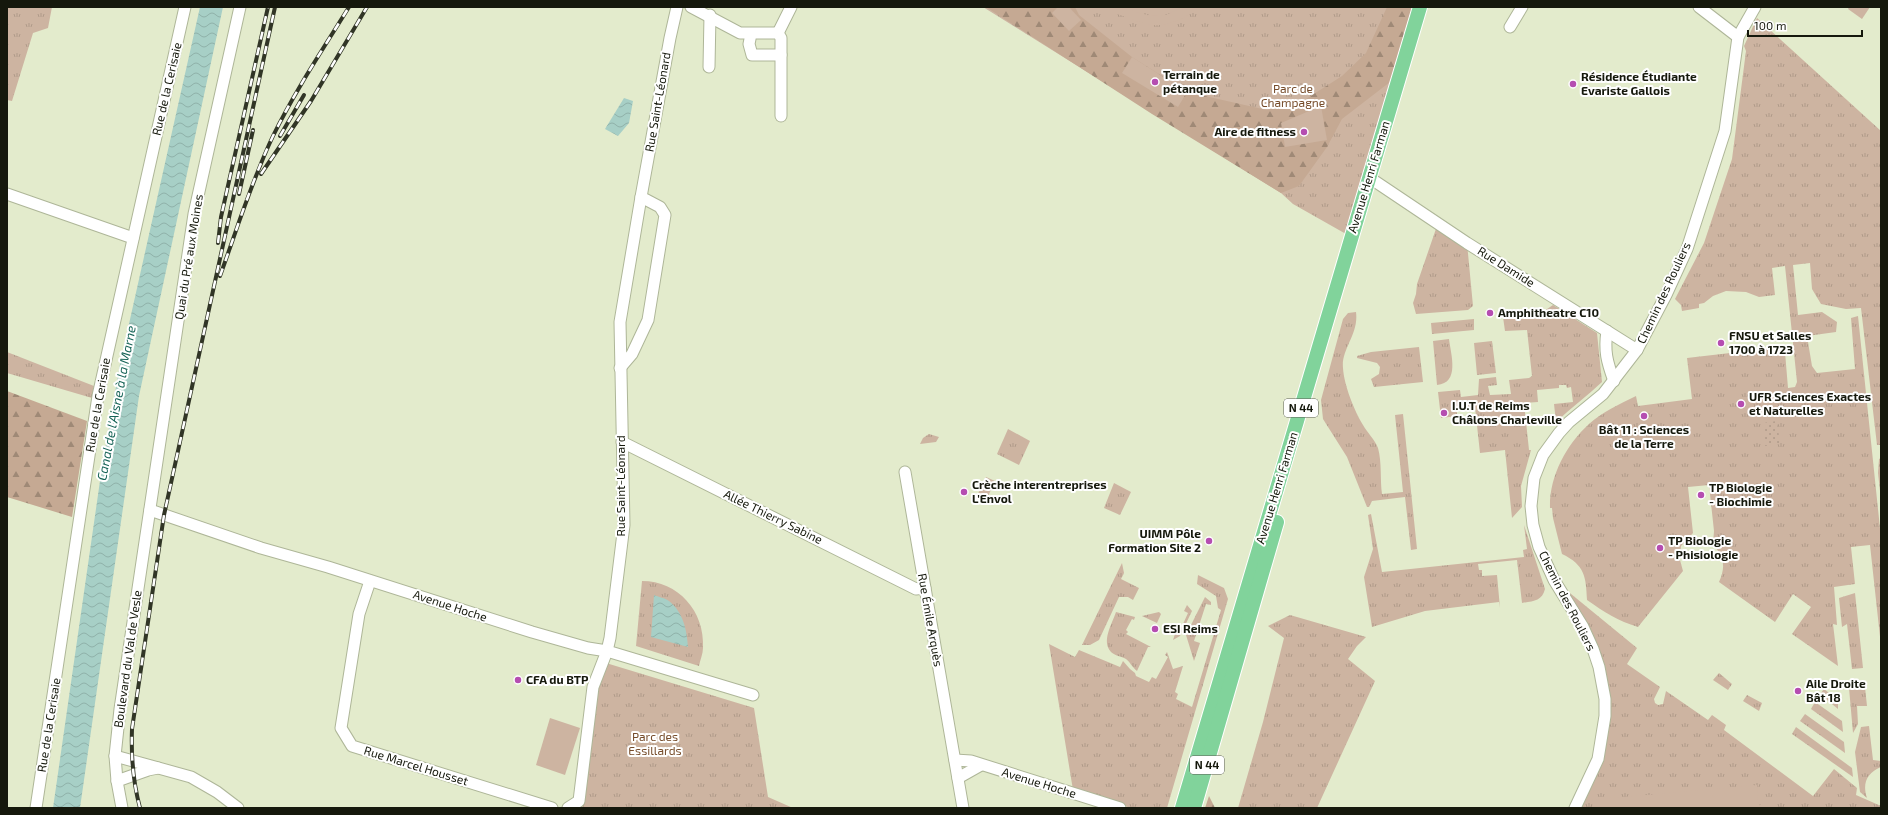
<svg xmlns="http://www.w3.org/2000/svg" width="1888" height="815" font-family="'Exo 2',sans-serif">
	<style>
		.grass { fill: url(#grass-tufts) }
		.forest { fill: url(#forest-firs) }
		.garden { fill: url(#garden-dots) }
		.pitch { fill: #cdb4a1 }
		.water { fill: url(#water-waves) }
		.lines { fill: none; stroke-linecap: round; stroke-linejoin: round }
		.minor-casing { stroke: #aeb698; stroke-width: 13 }
		.major-casing { stroke: #fff; stroke-width: 16 }
		.minor { stroke: #fff; stroke-width: 11 }
		.major { stroke: #81d39b; stroke-width: 14 }
		.rail-casing { stroke: #313526; stroke-width: 4 }
		.rail { stroke: #fff; stroke-width: 2.5; stroke-dasharray: 8; stroke-linecap: butt }
		.poi-dot { fill: #b54db1; stroke: #fff; stroke-width: 1.5 }
		.labels { text-anchor: middle; stroke-width: 4; stroke-linejoin: round; paint-order: stroke }
		.shield { fill: #fff; stroke: #5b5d55; stroke-width: 1 }
		.shield-label { font-size: 11px; font-weight: bold; fill: #15180c }
		.poi-label { font-size: 12px; font-weight: bold; fill: #15180c; stroke: #fff; text-anchor: start }
		.street-label { font-size: 12px; fill: #15180c; stroke: #fff }
		.park-label { font-size: 12px; fill: #764c2a; stroke: #fff }
		.water-label { font-size: 13px; font-style: italic; fill: #176457; stroke: #fff }
	</style>
	<defs>
		<pattern id="grass-tufts" width="24" height="20" patternUnits="userSpaceOnUse"><rect width="24" height="20" fill="#cdb4a1"/><path d="M3 7l-1-3M5 7V3M7 7l1-3M15 17l-1-3M17 17v-4M19 17l1-3" fill="none" stroke="#af9a89"/></pattern>
		<pattern id="forest-firs" width="22" height="20" patternUnits="userSpaceOnUse"><rect width="22" height="20" fill="#c5a993"/><path d="M5 1l3.5 6h-7zM16 11l3.5 6h-7z" fill="#9f8976"/></pattern>
		<pattern id="garden-dots" width="8" height="8" patternUnits="userSpaceOnUse"><rect width="8" height="8" fill="#cdb4a1"/><path d="M2 2h.1M6 6h.1" fill="none" stroke="#af9a89" stroke-width="1.8" stroke-linecap="round"/></pattern>
		<pattern id="water-waves" width="16" height="10" patternUnits="userSpaceOnUse"><rect width="16" height="10" fill="#a7cfc6"/><path d="M0 5q4-4 8 0t8 0" fill="none" stroke="#8fb1a9"/></pattern>
	</defs>
	<rect width="100%" height="100%" fill="#e3ebcc"/>
	<g class="grass">
		<polygon points="7,7 52,7 48,28 33,33 12,101 7,100"/>
		<polygon points="983,7 1412,7 1346,234 1293,204 1281,193"/>
		<path d="M1757,18L1881,131V445H1877L1861,308L1846,309L1821,304L1812,289L1810,263L1793,265L1798,315L1822,312L1837,322L1836,332L1807,336L1812,366L1817,373L1855,369L1851,318L1858,316L1881,538L1880,553L1881,646L1870,545L1851,547L1855,584L1834,587L1837,625L1833,624L1838,666L1792,634L1811,607L1793,594L1775,622L1719,582C1726,566 1724,558 1713,544L1714,531L1709,485L1688,487L1693,533L1681,546L1680,560L1683,571L1638,627C1618,621 1604,612 1587,600C1586,577 1585,565 1562,554L1553,518L1552,508H1550C1549,477 1566,445 1589,424C1602,412 1620,404 1636,396L1638,406L1692,399L1687,358L1773,348L1785,352L1788,388L1795,387L1797,382L1785,266L1772,268L1775,295L1759,297L1746,292L1726,291L1713,296L1704,303L1699,304V308L1682,311L1681,305L1675,299L1704,243L1732,159L1746,51L1744,46Z"/>
		<polygon points="1438,223 1455,235 1455,243 1467,243 1473,306 1468,310 1416,314 1413,303 1416,294 1417,284"/>
		<path d="M1553,305L1597,333L1602,382C1587,396 1571,408 1556,422L1554,404L1573,402L1571,387L1567,388L1566,385H1559V388L1537,390L1538,402L1524,403L1529,450H1531L1521,486L1522,507L1512,518L1505,450L1480,453L1475,407L1457,408V416L1441,418L1438,392L1460,390L1461,397L1478,395L1479,379L1496,377L1497,385L1488,386L1490,395L1511,394L1509,380L1529,378L1532,376L1527,330L1505,331L1503,317L1544,311Z"/>
		<path d="M1356,312C1359,334 1341,349 1343,368C1344,385 1354,410 1363,425C1367,432 1375,440 1378,448C1382,462 1380,480 1382,494L1403,492L1395,415L1403,414L1417,549L1411,550L1405,497L1372,501L1369,507H1367L1347,457L1323,419L1321,400L1343,319L1348,313Z"/>
		<polygon points="1474,319 1474,330 1432,334 1431,323"/>
		<path d="M1449,339C1451,355 1460,383 1437,385L1433,341Z"/>
		<polygon points="1492,341 1496,373 1477,375 1474,343"/>
		<polygon points="1419,347 1423,382 1374,387 1371,379 1379,374 1380,367 1377,363 1357,358 1357,356 1371,352"/>
		<polygon points="7,352 94,386 92,398 7,373"/>
		<polygon points="1008,429 1030,441 1019,465 997,454"/>
		<polygon points="929,434 939,437 936,442 920,444 923,438"/>
		<polygon points="1881,458 1881,500 1878,473 1879,459"/>
		<polygon points="986,477 995,481 985,503 976,498"/>
		<polygon points="1114,483 1131,492 1120,515 1104,508"/>
		<path d="M1371,514L1382,572L1524,557L1523,550L1527,549L1524,525L1545,589C1542,601 1534,601 1522,603L1517,560L1478,564L1479,570H1482V576L1497,575L1500,608L1499,602L1425,611L1372,627L1364,577L1373,549L1368,515Z"/>
		<polygon points="1122,563 1124,573 1121,579 1139,588 1133,600 1128,597 1119,597 1099,640 1090,645 1082,645"/>
		<polygon points="1198,575 1224,588 1228,599 1167,808 1131,808 1073,790 1049,644 1075,657 1079,650 1120,667 1123,661 1130,669 1135,673 1136,676 1149,682 1152,677 1156,679 1168,657 1165,655 1167,652 1173,669 1183,666 1175,692 1178,694 1176,699 1192,707 1221,610 1218,608 1216,596 1197,584"/>
		<polygon points="1554,580 1637,648 1627,664 1660,687 1654,699 1655,703 1658,705 1663,704 1666,691 1708,720 1712,715 1726,725 1724,730 1813,796 1834,769 1857,788 1856,795 1881,806 1881,808 1576,808 1598,759 1605,716 1588,638"/>
		<path d="M642,581C678,581 705,611 703,648C703,654 700,660 699,666L636,646Z"/>
		<polygon points="1855,593 1863,668 1852,669 1847,624 1842,627 1839,598"/>
		<polygon points="1205,597 1211,602 1211,605 1206,604 1194,641 1200,643 1194,661 1186,635"/>
		<polygon points="1187,605 1192,611 1180,636 1173,640 1175,634 1178,635 1188,613 1184,611"/>
		<path d="M1116,612L1135,617L1134,620L1132,619L1126,630L1128,632L1126,634L1151,647H1148L1137,671C1132,667 1130,662 1126,659C1121,656 1115,656 1111,652C1101,641 1112,624 1116,612Z"/>
		<polygon points="1159,612 1161,614 1157,623 1142,616"/>
		<polygon points="1290,615 1366,637 1357,646 1348,659 1375,681 1317,808 1238,808 1263,722 1284,638 1268,626"/>
		<polygon points="606,663 754,708 768,797 793,808 579,808 583,806 598,689"/>
		<polygon points="1719,673 1732,684 1728,690 1713,680"/>
		<polygon points="1865,687 1867,706 1857,706 1858,724 1853,733 1849,688"/>
		<polygon points="1824,689 1838,700 1838,709 1820,694"/>
		<polygon points="1747,695 1762,703 1759,711 1743,701"/>
		<polygon points="1815,702 1842,721 1843,732 1811,709"/>
		<polygon points="1805,714 1844,742 1845,753 1800,721"/>
		<path d="M1869,726L1873,760L1881,761V767C1867,773 1862,783 1867,798L1860,792L1855,752L1861,727Z"/>
		<polygon points="1796,727 1852,768 1853,777 1792,734"/>
	</g>
	<g class="forest">
		<polygon points="986,7 1075,7 1079,15 1132,57 1187,92 1267,110 1306,99 1342,76 1366,53 1387,7 1412,7 1390,82 1342,119 1327,147 1299,186 1281,193 1152,114"/>
		<polygon points="7,391 87,421 72,517 7,497"/>
		<polygon points="1209,796 1215,808 1205,808"/>
	</g>
	<polygon class="garden" points="1777,421 1780,444 1765,446 1763,423"/>
	<g class="pitch">
		<polygon points="1058,7 1069,7 1081,20 1069,31 1052,13"/>
		<path d="M1109,7H1128L1136,12L1151,16L1166,15L1183,7H1197C1188,19 1165,27 1151,25C1139,23 1128,17 1117,14L1112,16Z"/>
		<polygon points="1849,7 1870,7 1862,19 1848,9"/>
		<polygon points="1132,57 1187,92 1178,107 1122,73"/>
		<polygon points="1321,106 1327,140 1285,147 1281,123"/>
		<polygon points="550,718 580,728 565,775 536,765"/>
		<polygon points="1757,785 1758,801 1761,808 1593,808 1592,800"/>
	</g>
	<g class="water">
		<polygon points="200,7 223,7 139,396 80,808 53,808 102,467 120,364"/>
		<polygon points="624,98 633,101 629,123 618,136 605,129"/>
		<path d="M654,595C658,597 665,598 669,601C683,612 687,630 688,647L651,637Z"/>
	</g>
	<g class="lines">
		<defs>
			<g id="minor">
				<polyline points="691,7 740,33 778,33 781,38 781,55 752,55 749,44 751,34"/>
				<polyline points="1699,7 1738,37"/>
				<polyline points="1510,27 1522,7"/>
				<polyline points="778,33 791,7"/>
				<polyline points="709,67 710,15"/>
				<polyline points="781,116 781,55"/>
				<polyline points="1376,182 1467,243 1637,350"/>
				<polyline points="7,194 133,238"/>
				<path d="M1607,331C1604,351 1607,362 1614,381"/>
				<polyline points="620,368 632,354 648,320 665,215 660,207 641,197"/>
				<polyline points="622,442 916,589 925,588"/>
				<polyline points="905,472 963,808"/>
				<polyline points="150,510 261,548 328,567 532,632 588,648 607,651 753,695"/>
				<polyline points="370,581 359,614 341,728 352,746 552,808"/>
				<polyline points="115,756 191,777 217,792 238,808"/>
				<polyline points="955,760 971,761 1120,808"/>
				<polyline points="958,778 981,765"/>
				<polyline points="117,781 148,770 158,768"/>
				<polyline points="36,808 98,396 185,7"/>
				<polyline points="122,808 117,781 115,756 120,709 194,214 240,7"/>
				<polyline points="568,808 579,801 593,687 607,651 610,638 624,525 620,322 641,197 670,38 677,7"/>
				<polyline points="1575,808 1598,759 1605,716 1605,699 1599,667 1593,649 1583,627 1554,580 1539,547 1533,525 1531,506 1534,478 1543,455 1559,433 1569,422 1603,394 1637,350 1666,295 1687,249 1725,131 1738,37 1755,7"/>
			</g>
			<g id="major">
				<polyline points="1182,808 1420,7"/>
				<polyline points="1194,808 1277,522"/>
			</g>
		</defs>
		<use href="#minor" class="minor-casing"/>
		<use href="#major" class="major-casing"/>
		<use href="#minor" class="minor"/>
		<use href="#major" class="major"/>
		<defs>
			<g id="rail">
				<polyline points="280,136 304,95"/>
				<polyline points="261,174 311,101 367,7"/>
				<polyline points="239,194 253,130"/>
				<polyline points="218,243 221,217 268,7"/>
				<path d="M220,276C237,229 252,180 273,136C295,91 323,49 349,7"/>
				<path d="M140,808C133,782 131,756 132,729L164,515L275,7"/>
			</g>
		</defs>
		<use href="#rail" class="rail-casing"/>
		<use href="#rail" class="rail"/>
	</g>
	<g class="poi-dot">
		<circle cx="1155" cy="82" r="4"/>
		<circle cx="1573" cy="84" r="4"/>
		<circle cx="1304" cy="132" r="4"/>
		<circle cx="1490" cy="313" r="4"/>
		<circle cx="1721" cy="343" r="4"/>
		<circle cx="1741" cy="404" r="4"/>
		<circle cx="1444" cy="413" r="4"/>
		<circle cx="1644" cy="416" r="4"/>
		<circle cx="964" cy="492" r="4"/>
		<circle cx="1701" cy="495" r="4"/>
		<circle cx="1209" cy="541" r="4"/>
		<circle cx="1660" cy="548" r="4"/>
		<circle cx="1155" cy="629" r="4"/>
		<circle cx="518" cy="680" r="4"/>
		<circle cx="1798" cy="691" r="4"/>
	</g>
	<g class="labels">
		<g class="shield">
			<rect x="1284" y="399" width="34" height="18" rx="3"/>
			<rect x="1190" y="756" width="34" height="18" rx="3"/>
		</g>
		<g class="shield-label">
			<text x="1301" y="412">N 44</text>
			<text x="1207" y="769">N 44</text>
		</g>
		<g class="poi-label">
			<text x="1163" y="79">Terrain de<tspan x="1163" dy="14">pétanque</tspan></text>
			<text x="1581" y="81">Résidence Étudiante<tspan x="1581" dy="14">Evariste Gallois</tspan></text>
			<text x="1296" y="136" text-anchor="end">Aire de fitness</text>
			<text x="1498" y="317">Amphitheatre C10</text>
			<text x="1729" y="340">FNSU et Salles<tspan x="1729" dy="14">1700 à 1723</tspan></text>
			<text x="1749" y="401">UFR Sciences Exactes<tspan x="1749" dy="14">et Naturelles</tspan></text>
			<text x="1452" y="410">I.U.T de Reims<tspan x="1452" dy="14">Châlons Charleville</tspan></text>
			<text x="1644" y="434" text-anchor="middle">Bât 11 : Sciences<tspan x="1644" dy="14">de la Terre</tspan></text>
			<text x="972" y="489">Crèche interentreprises<tspan x="972" dy="14">L'Envol</tspan></text>
			<text x="1709" y="492">TP Biologie<tspan x="1709" dy="14">- Biochimie</tspan></text>
			<text x="1201" y="538" text-anchor="end">UIMM Pôle<tspan x="1201" dy="14">Formation Site 2</tspan></text>
			<text x="1668" y="545">TP Biologie<tspan x="1668" dy="14">- Phisiologie</tspan></text>
			<text x="1163" y="633">ESI Reims</text>
			<text x="526" y="684">CFA du BTP</text>
			<text x="1806" y="688">Aile Droite<tspan x="1806" dy="14">Bât 18</tspan></text>
		</g>
		<g class="street-label">
			<text transform="translate(167 89) rotate(-77)" y="4">Rue de la Cerisaie</text>
			<text transform="translate(658 102) rotate(-80)" y="4">Rue Saint-Léonard</text>
			<text transform="translate(1369 177) rotate(-73)" y="4">Avenue Henri Farman</text>
			<text transform="translate(189 257) rotate(-81)" y="4">Quai du Pré aux Moines</text>
			<text transform="translate(1506 267) rotate(32)" y="4">Rue Damide</text>
			<text transform="translate(1664 293) rotate(-65)" y="4">Chemin des Rouliers</text>
			<text transform="translate(98 405) rotate(-80)" y="4">Rue de la Cerisaie</text>
			<text transform="translate(621 486) rotate(-90)" y="4">Rue Saint-Léonard</text>
			<text transform="translate(1277 488) rotate(-73)" y="4">Avenue Henri Farman</text>
			<text transform="translate(773 517) rotate(26)" y="4">Allée Thierry Sabine</text>
			<text transform="translate(1567 601) rotate(63)" y="4">Chemin des Rouliers</text>
			<text transform="translate(450 606) rotate(18)" y="4">Avenue Hoche</text>
			<text transform="translate(930 620) rotate(80)" y="4">Rue Émile Arquès</text>
			<text transform="translate(128 659) rotate(-82)" y="4">Boulevard du Val de Vesle</text>
			<text transform="translate(49 725) rotate(-81)" y="4">Rue de la Cerisaie</text>
			<text transform="translate(416 766) rotate(17)" y="4">Rue Marcel Housset</text>
			<text transform="translate(1039 783) rotate(17)" y="4">Avenue Hoche</text>
		</g>
		<g class="park-label">
			<text x="1293" y="93">Parc de<tspan x="1293" dy="14">Champagne</tspan></text>
			<text x="655" y="741">Parc des<tspan x="655" dy="14">Essillards</tspan></text>
		</g>
		<g class="water-label">
			<text transform="translate(116 403) rotate(-79)" y="5">Canal de l'Aisne à la Marne</text>
		</g>
	</g>
	<rect width="1888" height="815" fill="none" stroke="#15180c" stroke-width="16"/>
	<path d="M1748 30v6h114v-6" fill="none" stroke="#15180c" stroke-width="2"/>
	<text x="1754" y="30" font-size="12" fill="#15180c" stroke="#ffffff" stroke-width="3" paint-order="stroke">100 m</text>
</svg>
